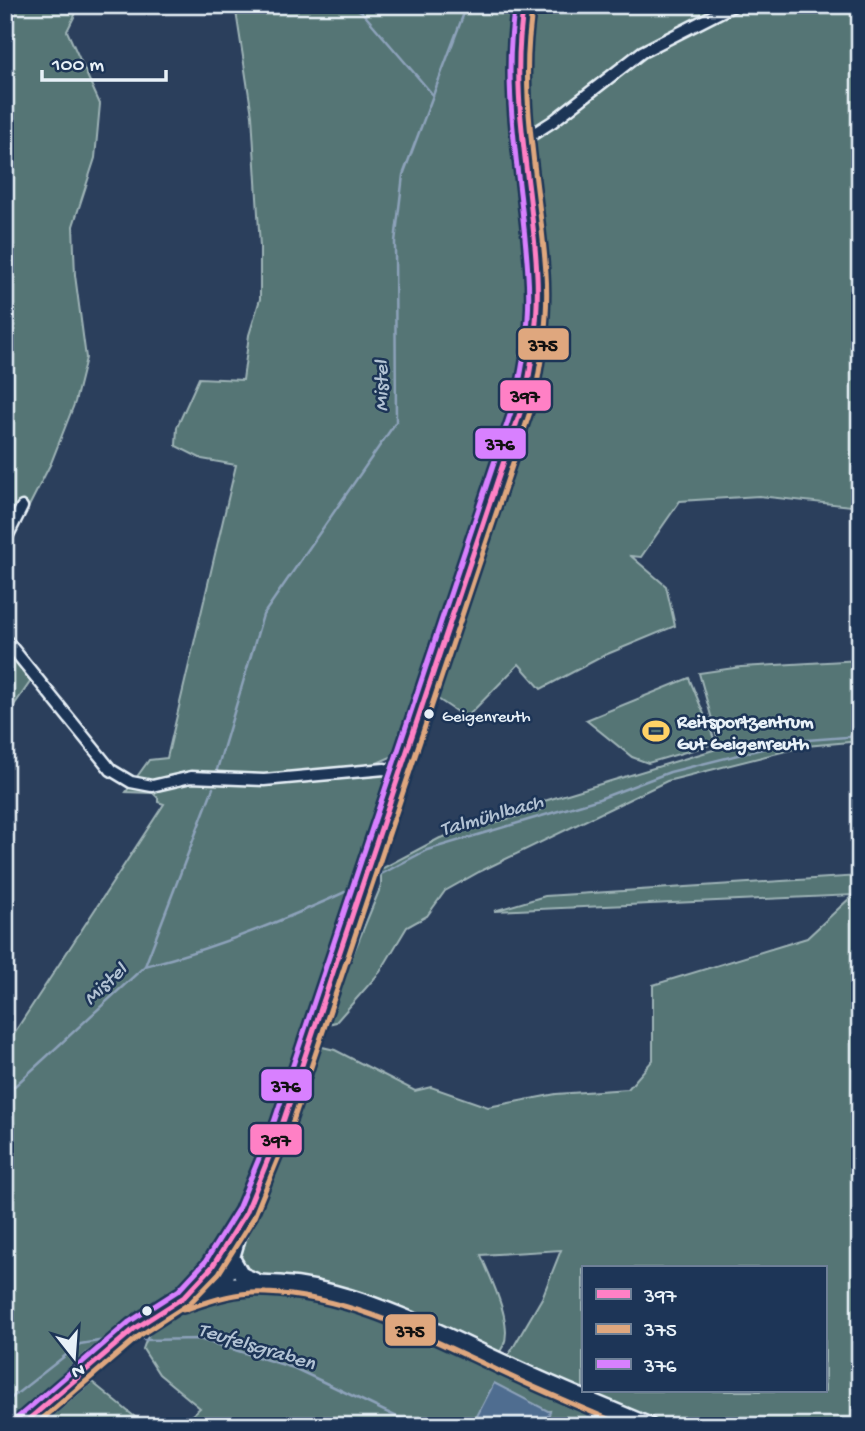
<svg xmlns="http://www.w3.org/2000/svg" width="865" height="1431" font-family="'Gochi Hand',sans-serif">
	<style>
		.green { fill: #547575; stroke: #9eb3b6; stroke-width: 2; fill-rule: evenodd }
		.water { fill: #506d90; stroke: #8da2ba; stroke-width: 2 }
		.lines { fill: none; stroke-linecap: round; stroke-linejoin: round }
		.stream { stroke: #8da2ba; stroke-width: 2.5 }
		.minor-casing { stroke: #e8f1f8; stroke-width: 15 }
		.secondary-casing { stroke: #e8f1f8; stroke-width: 19 }
		.primary-casing { stroke: #e8f1f8; stroke-width: 21 }
		.minor { stroke: #1d3557; stroke-width: 10 }
		.secondary { stroke: #1d3557; stroke-width: 14 }
		.primary { stroke: #1d3557; stroke-width: 16 }
		.bus-1-casing { stroke: #1d3557; stroke-width: 10 }
		.bus-2-casing { stroke: #1d3557; stroke-width: 10 }
		.bus-3-casing { stroke: #1d3557; stroke-width: 10 }
		.bus-1 { stroke: #ff80c5; stroke-width: 5 }
		.bus-2 { stroke: #dfa77e; stroke-width: 5 }
		.bus-3 { stroke: #d880ff; stroke-width: 5 }
		.bus-dot { fill: #e8f1f8; stroke: #1d3557; stroke-width: 2.5 }
		.labels { text-anchor: middle; stroke-width: 5; stroke-linejoin: round; paint-order: stroke }
		.bus-label { font-size: 17px; fill: #e8f1f8; stroke: #1d3557; text-anchor: start }
		.poi-label { font-size: 19px; font-weight: bold; fill: #e8f1f8; stroke: #1d3557; text-anchor: start }
		.water-label { font-size: 21px; font-style: italic; fill: #b3c3d4; stroke: #1d3557 }
		.line-badge { stroke: #1d3557; stroke-width: 2.5 }
		.pale-badge-label { font-size: 19px; text-anchor: middle; font-weight: bold; fill: #111 }
	</style>
	<rect width="100%" height="100%" fill="#2b3f5c"/>
	<filter id="ink" filterUnits="userSpaceOnUse"><feTurbulence type="fractalNoise" baseFrequency=".0143" numOctaves="2"/><feDisplacementMap in="SourceGraphic" scale="14" xChannelSelector="R" yChannelSelector="G"/><feConvolveMatrix kernelMatrix="1 2 1 2 8 2 1 2 1" color-interpolation-filters="sRGB"/></filter>
	<g filter="url(#ink)">
		<g class="green">
			<polygon points="5,5 80,5 67,31 100,104 95,158 73,226 75,275 86,358 75,402 51,463 25,514 13,521 5,537"/>
			<polygon points="235,5 860,5 860,507 759,496 680,501 641,557 631,556 666,586 675,626 605,655 541,689 519,664 466,718 426,691 400,753 370,766 396,785 285,1104 238,1222 223,1248 176,1296 128,1323 10,1426 5,1426 5,1047 164,804 158,802 158,798 153,793 126,792 149,760 167,758 236,465 202,459 176,446 177,427 199,378 243,380 249,335 260,299 260,247 252,115"/>
			<polygon points="5,642 33,678 5,718"/>
			<polygon points="860,660 860,741 806,746 667,781 479,872 445,891 427,916 407,927 380,972 336,1022 324,1025 381,886 381,869 440,838 543,809 541,802 720,748 699,673 741,667"/>
			<polygon points="689,678 716,743 648,763 632,757 586,720"/>
			<path d="M860,876V1426H657L507,1358L542,1298L561,1250L481,1255C490,1278 522,1337 496,1355L388,1306L257,1279L239,1266L238,1248L318,1046L335,1050L415,1091L431,1087L488,1107L556,1094L628,1089L653,1060V985L807,938L853,895L494,911L545,896ZM583,1268H825V1391H583Z"/>
			<path d="M300,1293L364,1309L632,1426H583L567,1417L561,1426H544L550,1411L475,1420L488,1426H166L182,1424L200,1408L159,1374L143,1349C145,1343 148,1334 153,1329C184,1297 259,1293 300,1293Z"/>
			<polygon points="92,1382 146,1426 40,1426"/>
		</g>
		<polygon class="water" points="494,1383 550,1412 544,1426 488,1426 475,1420"/>
		<g class="lines">
			<g class="stream">
				<polyline points="350,5 362,12 433,95"/>
				<polyline points="216,773 263,615 396,422 395,242 403,175 467,5"/>
				<polyline points="370,880 427,850 599,799 670,772 794,741 860,736"/>
				<path d="M145,966C219,947 288,919 358,886"/>
				<polyline points="5,1095 145,966 213,788"/>
				<polyline points="144,1340 199,1339 294,1368 397,1417 436,1426"/>
				<polyline points="127,1343 130,1343"/>
				<polyline points="5,1403 80,1344 105,1340"/>
			</g>
			<defs>
				<g id="minor">
					<polyline points="522,141 552,122 642,52 734,5"/>
					<polyline points="5,541 22,507"/>
					<polyline points="5,639 111,770 131,782 152,786 191,777 264,780 385,769 402,773"/>
				</g>
				<g id="secondary">
					<polyline points="232,1258 242,1275 263,1284"/>
					<path d="M223,1288L243,1220L269,1161L303,1065L521,416C532,369 540,321 537,273C530,191 505,84 524,5"/>
					<polyline points="178,1302 209,1270 232,1237"/>
				</g>
				<path id="primary" d="M21,1426C71,1379 125,1325 189,1298C294,1254 413,1322 507,1365C553,1387 601,1406 648,1426"/>
			</defs>
			<use href="#minor" class="minor-casing"/>
			<use href="#secondary" class="secondary-casing"/>
			<use href="#primary" class="primary-casing"/>
			<use href="#minor" class="minor"/>
			<use href="#secondary" class="secondary"/>
			<use href="#primary" class="primary"/>
			<defs>
				<path id="bus-1" d="M21,1426L134,1329L184,1297L212,1267L246,1213L282,1125L525,398C533,358 539,318 537,276C533,184 508,98 524,5"/>
				<g id="bus-2">
					<path d="M183,1310C210,1301 237,1291 266,1293C349,1296 424,1336 497,1370C539,1390 582,1408 625,1426"/>
					<path d="M34,1426L139,1336L190,1303L219,1273L254,1217L291,1127L534,400C542,358 549,316 546,273C540,183 517,97 533,6"/>
				</g>
				<path id="bus-3" d="M15,1420L129,1322L179,1290L205,1262L238,1209L274,1122L516,397C525,357 531,316 528,275C523,184 500,97 515,5"/>
			</defs>
			<use href="#bus-1" class="bus-1-casing"/>
			<use href="#bus-2" class="bus-2-casing"/>
			<use href="#bus-3" class="bus-3-casing"/>
			<use href="#bus-1" class="bus-1"/>
			<use href="#bus-2" class="bus-2"/>
			<use href="#bus-3" class="bus-3"/>
		</g>
	</g>
	<defs>
		<symbol id="stadium-bare" viewBox="-9 -9 18 18"><path d="M0-5a6.5 5 0 1 0 0 10a6.5 5 0 1 0 0-10ZM-3.5-1.8h7v3.6h-7Z" fill="#ffd166" stroke="#1d3557" stroke-width="2.5" paint-order="stroke"/></symbol>
	</defs>
	<g fill-rule="evenodd">
		<use href="#stadium-bare" x="637" y="712" width="38" height="38"/>
	</g>
	<g class="bus-dot">
		<circle cx="429" cy="714" r="6"/>
		<circle cx="147" cy="1311" r="6"/>
	</g>
	<g class="labels">
		<g class="bus-label">
			<text x="442" y="721">Geigenreuth</text>
		</g>
		<g class="poi-label">
			<text x="677" y="727">Reitsportzentrum<tspan x="677" dy="22">Gut Geigenreuth</tspan></text>
		</g>
		<g class="water-label">
			<text transform="translate(380 386) rotate(-90)" y="7">Mistel</text>
			<text transform="translate(491 814) rotate(-16)" y="7">Talmühlbach</text>
			<text transform="translate(104 983) rotate(-43)" y="7">Mistel</text>
			<text transform="translate(257 1345) rotate(17)" y="7">Teufelsgraben</text>
		</g>
	</g>
	<g class="line-badge">
		<rect x="517" y="327" width="53" height="34" rx="7" fill="#dfa77e"/>
		<rect x="499" y="379" width="53" height="33" rx="7" fill="#ff80c5"/>
		<rect x="474" y="427" width="53" height="33" rx="7" fill="#d880ff"/>
		<rect x="260" y="1068" width="53" height="34" rx="7" fill="#d880ff"/>
		<rect x="249" y="1123" width="54" height="33" rx="7" fill="#ff80c5"/>
		<rect x="384" y="1313" width="53" height="34" rx="7" fill="#dfa77e"/>
	</g>
	<g class="pale-badge-label">
		<text x="543" y="351">375</text>
		<text x="525" y="402">397</text>
		<text x="500" y="450">376</text>
		<text x="286" y="1092">376</text>
		<text x="276" y="1146">397</text>
		<text x="410" y="1337">375</text>
	</g>
	<rect width="865" height="1431" fill="none" stroke="#1d3557" stroke-width="28"/>
	<rect x="14" y="14" width="837" height="1403" fill="none" stroke="#e8f1f8" stroke-width="2.5" filter="url(#ink)"/>
	<rect x="582" y="1266" width="245" height="126" fill="#1d3557" stroke="#6e8097" stroke-width="2"/>
	<rect x="596" y="1289" width="35" height="10" fill="#ff80c5" stroke="#6e8097" stroke-width="2"/>
	<text x="644" y="1302" font-size="21" fill="#e8f1f8">397</text>
	<rect x="596" y="1324" width="35" height="10" fill="#dfa77e" stroke="#6e8097" stroke-width="2"/>
	<text x="644" y="1336" font-size="21" fill="#e8f1f8">375</text>
	<rect x="596" y="1359" width="35" height="10" fill="#d880ff" stroke="#6e8097" stroke-width="2"/>
	<text x="644" y="1372" font-size="21" fill="#e8f1f8">376</text>
	<g transform="translate(74 1357) rotate(163)" stroke="#1d3557" stroke-width="5" paint-order="stroke">
	<path d="M0-5L12 26L0 18L-12 26Z" fill="#e8f1f8"/>
	<text y="-10" font-size="19" font-weight="bold" text-anchor="middle" fill="#e8f1f8">N</text>
	</g>
	<path d="M42 70v10h124v-10" fill="none" stroke="#e8f1f8" stroke-width="3.5"/>
	<text x="52" y="70" font-size="21" fill="#e8f1f8" stroke="#1d3557" stroke-width="5" paint-order="stroke">100 m</text>
</svg>
